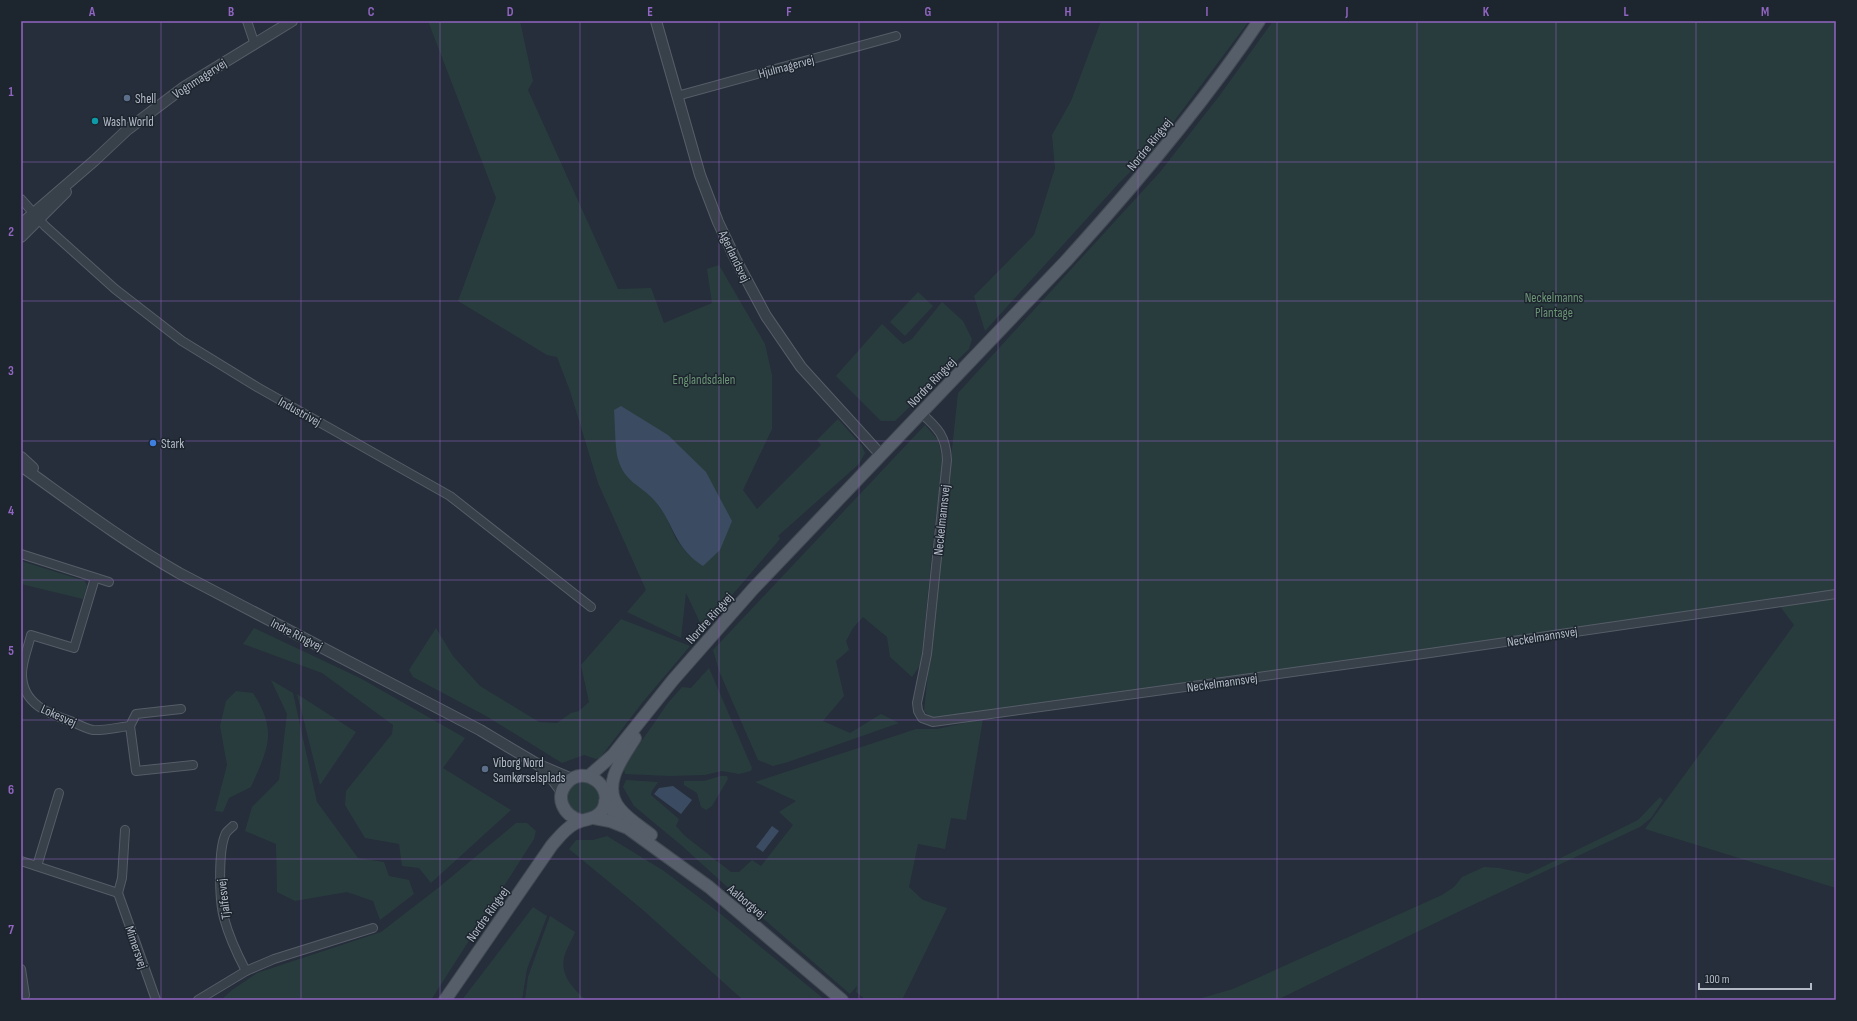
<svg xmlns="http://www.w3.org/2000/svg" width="1857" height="1021" font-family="'Sofia Sans Condensed',sans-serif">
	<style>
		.green { fill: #293c3d; fill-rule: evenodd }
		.water { fill: #3b4b61 }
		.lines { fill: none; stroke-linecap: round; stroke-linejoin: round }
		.minor-casing { stroke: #565d68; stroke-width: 10 }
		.tertiary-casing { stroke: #565d68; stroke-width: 12 }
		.primary-casing { stroke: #414953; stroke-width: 14 }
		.minor { stroke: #38404a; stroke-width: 8 }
		.tertiary { stroke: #38404a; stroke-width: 10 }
		.primary { stroke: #565e6a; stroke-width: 12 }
		.grid { fill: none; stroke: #9165c2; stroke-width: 1; stroke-opacity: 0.55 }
		.service-dot { fill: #5c6f8a; stroke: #1d252f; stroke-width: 1.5 }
		.culture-dot { fill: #0f9aa8; stroke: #1d252f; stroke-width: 1.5 }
		.shop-dot { fill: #3f7fe0; stroke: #1d252f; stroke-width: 1.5 }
		.labels { text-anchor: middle; stroke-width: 3; stroke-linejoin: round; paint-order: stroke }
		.street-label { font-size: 13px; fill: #b3bac6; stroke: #1d252f }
		.poi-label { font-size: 13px; fill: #b3bac6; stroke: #1d252f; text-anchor: start }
		.park-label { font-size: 13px; fill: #6c9576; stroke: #1d252f }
		.neatline { fill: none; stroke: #9165c2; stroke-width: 1.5 }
		.grid-label { font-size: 13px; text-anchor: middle; font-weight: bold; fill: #9165c2 }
	</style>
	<rect width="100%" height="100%" fill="#252e3a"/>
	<g class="green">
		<path d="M428,21H520L533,81L528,90L618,289L651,288L664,323L712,303L707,269L719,265L765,344L772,375V429L743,490L757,509L821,445L817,440L838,419L862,446L865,453L859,464L778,536L780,539L703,629L686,593L681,638L627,612L646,590L598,483L570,391L557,357L547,355L458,301L496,198ZM616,435L691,558L676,539L666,517L654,499L618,459Z"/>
		<polygon points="1101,21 1249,21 1154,148 1120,182 985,331 974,296 1034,235 1055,168 1052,135 1071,101"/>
		<polygon points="1273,21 1836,21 1836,888 1645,829 1794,625 1779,605 932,718 924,711 958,393 1160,172 1220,95"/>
		<polygon points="918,292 933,306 905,336 890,322"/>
		<polygon points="942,302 963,321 972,339 969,349 895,421 881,421 836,376 882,324 903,344 912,339"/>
		<polygon points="925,425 938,440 943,462 934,531 921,664 912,677 890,657 887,637 863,617 853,628 846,641 849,650 836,661 844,696 823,721 850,733 881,714 899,723 788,762 773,766 758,760 719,671 713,650"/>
		<polygon points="21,561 85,581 87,586 83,599 21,584"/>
		<polygon points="621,619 690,646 642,703 600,758 596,759 584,755 562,763 486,716 413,677 409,670 436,628 453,656 480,686 539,722 557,723 571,713 579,711 589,702 581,665"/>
		<polygon points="254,628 360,678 465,738 443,768 511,810 431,883 419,868 402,866 399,844 365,838 345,805 346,791 392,734 393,725 322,673 243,644"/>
		<polygon points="709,668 752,768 751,771 739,774 722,771 705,775 669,776 625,774 624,769 627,762 668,703 682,687 691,688"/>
		<polygon points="271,680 293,693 317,802 358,858 384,862 389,876 409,880 414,894 380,920 373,901 347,892 295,901 277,892 276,844 245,831 252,807 279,780 287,714"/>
		<path d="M236,691L253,693C278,732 268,748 251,787L229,798L223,812L215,811L227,765L220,726L226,701Z"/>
		<polygon points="297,694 356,732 320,785"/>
		<polygon points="983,719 966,820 951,818 945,849 918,844 909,887 923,900 947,908 902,1000 866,1000 856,992 857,986 850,994 735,894 681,845 634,806 623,787 626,780 658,782 652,791 651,795 679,819 676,826 685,836 731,872 739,872 752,860 761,866 793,825 779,812 796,801 755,782 916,729 937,729"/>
		<polygon points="720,776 727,776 728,779 712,806 706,810 701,807 697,793 684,785 684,781 704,781"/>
		<circle cx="583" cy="798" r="16"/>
		<polygon points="1660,797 1663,800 1651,818 1640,827 1462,910 1277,1000 1195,1000 1233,989 1442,895 1454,887 1462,877 1484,867 1499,868 1528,874 1638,820"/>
		<polygon points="516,823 527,823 536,831 534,839 431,1000 221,1000 232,990 257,973 381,932 438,888"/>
		<polygon points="607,836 664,871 717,911 825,1000 743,1000 643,910 569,849 576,840 593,840"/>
		<polygon points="533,907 547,916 527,969 522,1000 462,1000"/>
		<path d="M550,916L575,932C572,940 566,949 564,958C560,975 574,990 586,1000H525L528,977Z"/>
	</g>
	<g class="water">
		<path d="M621,406L668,435L706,472L732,521L720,550L703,566C673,547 675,524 654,500C641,485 625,483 618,459C615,448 615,423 614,410Z"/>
		<polygon points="673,786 692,800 681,814 654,794 659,788"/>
		<polygon points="772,826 779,831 763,852 756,847"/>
	</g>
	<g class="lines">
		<defs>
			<g id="minor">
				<polyline points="247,21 254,42"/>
				<polyline points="677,96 896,36"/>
				<polyline points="21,199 45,226 115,289 182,341 257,387 450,496 591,607"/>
				<path d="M921,413C938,428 946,436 947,460L927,654L917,703L918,711L922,718L933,722L1430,653L1836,594"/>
				<polyline points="21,554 109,582"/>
				<path d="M95,578L74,648L31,635C28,648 22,661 22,674C22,704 49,714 73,722C79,725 87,729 93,730C104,731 119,727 130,726L136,714L181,709"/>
				<polyline points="130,726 136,771 193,765"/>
				<path d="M233,826C231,828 228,830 226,833C218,848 219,900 224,918C229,937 237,954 246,971"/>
				<polyline points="21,861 118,893 156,1000"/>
				<polyline points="37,866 59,793"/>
				<polyline points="118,893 122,878 125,830"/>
				<polyline points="21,969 25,995 21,996"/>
				<polyline points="198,1000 246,971 274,959 373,928"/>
			</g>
			<g id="tertiary">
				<polyline points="656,21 700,175 718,222 736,260 766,316 801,367 881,455"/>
				<polyline points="21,224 94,161 127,130 184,87 292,21"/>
				<polyline points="21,237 66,192"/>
				<polyline points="21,457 33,468"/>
				<path d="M21,466C73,503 123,541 179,573L480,730L537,764L572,779"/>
				<polyline points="541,768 553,780 562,792"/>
			</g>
			<g id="primary">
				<path d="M635,738C623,757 600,786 620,809C628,819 641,827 651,835"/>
				<path d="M589,776L613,755L673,680L753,589L1066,261C1135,185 1202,106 1259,21"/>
				<polyline points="605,802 629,829 709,887 842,1000"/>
				<polyline points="594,818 610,821 625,827"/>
				<path d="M445,1000L552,845C559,837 565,829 574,824C584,818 596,821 603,809C615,786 584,764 567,783C554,797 564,816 580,820"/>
			</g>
		</defs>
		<use href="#minor" class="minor-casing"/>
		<use href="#tertiary" class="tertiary-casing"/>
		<use href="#primary" class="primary-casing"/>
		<use href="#minor" class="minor"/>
		<use href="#tertiary" class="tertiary"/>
		<use href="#primary" class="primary"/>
	</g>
	<path class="grid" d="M161,21V1000M301,21V1000M440,21V1000M580,21V1000M719,21V1000M859,21V1000M998,21V1000M1138,21V1000M1277,21V1000M1417,21V1000M1556,21V1000M1696,21V1000M21,162H1836M21,301H1836M21,441H1836M21,580H1836M21,720H1836M21,859H1836"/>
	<g class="service-dot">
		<circle cx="127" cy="98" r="4"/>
		<circle cx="485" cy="769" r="4"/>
	</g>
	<circle class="culture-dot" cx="95" cy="121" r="4"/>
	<circle class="shop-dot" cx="153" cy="443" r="4"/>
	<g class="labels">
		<g class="street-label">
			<text transform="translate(786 66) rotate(-15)" y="5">Hjulmagervej</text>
			<text transform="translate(199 78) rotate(-33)" y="5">Vognmagervej</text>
			<text transform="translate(1149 144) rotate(-51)" y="5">Nordre Ringvej</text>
			<text transform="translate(735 256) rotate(64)" y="5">Agerlandsvej</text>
			<text transform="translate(931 382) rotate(-46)" y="5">Nordre Ringvej</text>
			<text transform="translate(300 411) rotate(29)" y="5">Industrivej</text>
			<text transform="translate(941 520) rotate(-84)" y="5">Neckelmannsvej</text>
			<text transform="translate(709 618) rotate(-48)" y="5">Nordre Ringvej</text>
			<text transform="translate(297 634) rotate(27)" y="5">Indre Ringvej</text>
			<text transform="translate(1542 636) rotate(-9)" y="5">Neckelmannsvej</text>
			<text transform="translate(1222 682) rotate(-8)" y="5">Neckelmannsvej</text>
			<text transform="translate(59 715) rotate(24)" y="5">Lokesvej</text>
			<text transform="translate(223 899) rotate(-97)" y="5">Tjalfesvej</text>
			<text transform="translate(747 901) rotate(40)" y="5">Aalborgvej</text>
			<text transform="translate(487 914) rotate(-55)" y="5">Nordre Ringvej</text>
			<text transform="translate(137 947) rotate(71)" y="5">Mimersvej</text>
		</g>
		<g class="poi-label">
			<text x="135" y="103">Shell</text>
			<text x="103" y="126">Wash World</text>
			<text x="161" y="448">Stark</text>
			<text x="493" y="767">Viborg Nord<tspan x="493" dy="15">Samkørselsplads</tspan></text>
		</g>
		<g class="park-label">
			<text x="1554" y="302">Neckelmanns<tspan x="1554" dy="15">Plantage</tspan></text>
			<text x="704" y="384">Englandsdalen</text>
		</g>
	</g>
	<rect width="1857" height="1021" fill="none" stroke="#1d252f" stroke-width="44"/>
	<path d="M1699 983v6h112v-6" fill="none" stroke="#b3bac6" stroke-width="2"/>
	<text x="1705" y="983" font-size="12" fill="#b3bac6" stroke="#1d252f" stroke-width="3" paint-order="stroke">100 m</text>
	<rect x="22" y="22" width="1813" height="977" class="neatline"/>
	<g class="grid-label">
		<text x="92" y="16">A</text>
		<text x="231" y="16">B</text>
		<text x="371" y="16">C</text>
		<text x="510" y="16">D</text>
		<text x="650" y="16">E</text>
		<text x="789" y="16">F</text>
		<text x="928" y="16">G</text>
		<text x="1068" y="16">H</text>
		<text x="1207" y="16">I</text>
		<text x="1347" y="16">J</text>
		<text x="1486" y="16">K</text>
		<text x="1626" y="16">L</text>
		<text x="1765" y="16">M</text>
		<text x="11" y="96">1</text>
		<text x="11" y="236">2</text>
		<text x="11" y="375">3</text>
		<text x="11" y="515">4</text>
		<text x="11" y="655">5</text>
		<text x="11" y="794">6</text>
		<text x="11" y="934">7</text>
	</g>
</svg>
